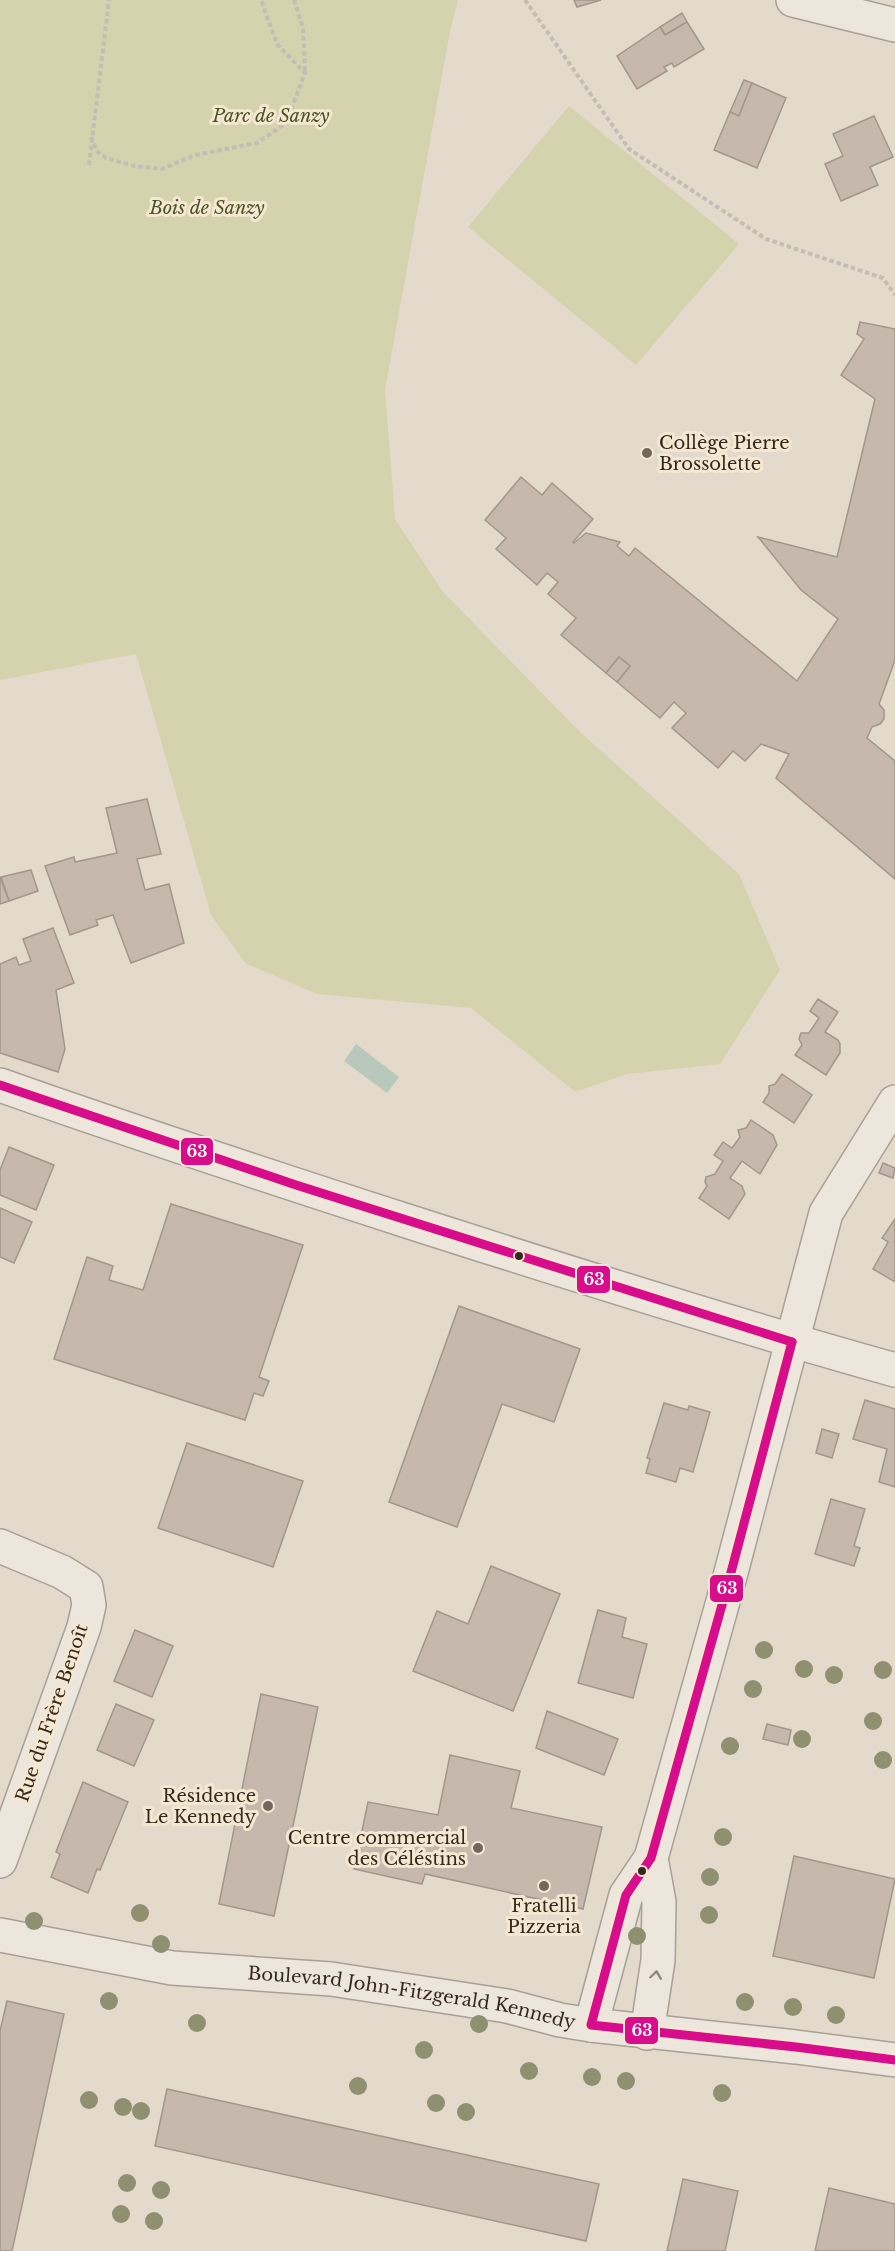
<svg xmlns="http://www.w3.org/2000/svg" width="895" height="2251" font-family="'Libre Baskerville',serif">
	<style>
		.green { fill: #d5d2ae }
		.water { fill: #b8c8bd }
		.building { fill: #c7b8ad; stroke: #a3968c; stroke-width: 1.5 }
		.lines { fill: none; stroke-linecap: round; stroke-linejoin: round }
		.minor-casing { stroke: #a8a096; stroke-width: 36 }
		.path { stroke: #c4bdb5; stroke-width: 4; stroke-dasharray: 4.5 3; stroke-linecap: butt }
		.minor { stroke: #ece6dd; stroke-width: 33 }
		.bus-1-casing { stroke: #f5e8d2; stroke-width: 14 }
		.bus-1 { stroke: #d80d8c; stroke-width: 9 }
		.tree { fill: #8f9070 }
		.oneway { stroke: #92877e }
		.poi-dot { fill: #73665b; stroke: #f5e8d2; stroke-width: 2 }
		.bus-dot { fill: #37281e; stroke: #f5e8d2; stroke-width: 2 }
		.labels { text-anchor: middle; stroke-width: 6; stroke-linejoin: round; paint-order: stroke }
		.park-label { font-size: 18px; font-style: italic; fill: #4b5325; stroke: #f5e8d2 }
		.poi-label { font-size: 18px; fill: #37281e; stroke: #f5e8d2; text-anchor: end }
		.street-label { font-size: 18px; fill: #37281e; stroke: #f5e8d2 }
		.line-badge { stroke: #f5e8d2; stroke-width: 2 }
		.badge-label { font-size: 16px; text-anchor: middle; font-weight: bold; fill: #fff }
	</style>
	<rect width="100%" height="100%" fill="#e3dacc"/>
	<g class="green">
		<polygon points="0,0 458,0 450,31 385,390 395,519 443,592 580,732 739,874 780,970 720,1064 627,1074 575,1092 471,1008 317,994 245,963 211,915 136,654 0,680"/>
		<polygon points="569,106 739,244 636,365 468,227"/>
	</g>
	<polygon class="water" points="356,1044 399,1077 387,1093 344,1061"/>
	<g class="building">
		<polygon points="574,0 601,0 577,7"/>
		<polygon points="682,13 687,22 665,35 660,27"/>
		<polygon points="687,22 704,49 674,67 672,63 664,67 667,71 637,89 617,56 660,27 665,35"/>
		<polygon points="744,80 752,83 739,116 730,112"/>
		<polygon points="752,83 786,98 757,168 714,150 730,112 739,116"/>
		<polygon points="874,116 893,157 870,167 878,185 841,201 825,164 843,156 833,134"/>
		<polygon points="860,322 895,329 895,660 879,704 884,710 884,719 880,724 872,727 867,738 895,761 895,879 776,778 789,754 761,744 745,761 733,751 718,768 672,728 686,713 674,702 660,718 617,682 630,666 619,657 606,673 561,635 576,618 548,594 558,582 547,573 537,585 496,549 506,538 485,520 521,477 542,495 552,483 593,519 573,542 574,543 586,533 620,542 617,546 629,556 635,548 797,681 838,619 801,590 758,537 837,557 875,399 841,375 864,339 857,334"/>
		<polygon points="619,657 630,666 617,682 606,673"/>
		<polygon points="147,799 161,854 137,859 145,890 169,884 184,943 131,963 113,915 96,920 98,925 70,935 45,866 74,857 75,862 117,853 106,808"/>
		<polygon points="31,870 38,891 9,901 1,877"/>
		<polygon points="0,877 9,901 0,904"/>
		<polygon points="53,928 74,983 56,990 65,1049 58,1072 0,1053 0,964 16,957 19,965 31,961 23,939"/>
		<polygon points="818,999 838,1012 825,1032 838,1040 840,1044 840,1053 826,1075 795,1055 802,1045 799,1039 801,1033 809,1033 819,1018 810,1011"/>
		<polygon points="782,1074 812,1095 794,1123 763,1102 769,1093 769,1086 775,1084"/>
		<polygon points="751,1120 773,1135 777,1145 760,1174 742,1161 730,1178 742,1186 745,1194 729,1219 699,1198 707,1186 705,1182 706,1177 715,1174 723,1161 714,1155 723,1142 732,1148 740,1137 738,1130 746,1128"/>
		<polygon points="9,1147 54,1165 36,1210 0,1195 0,1170"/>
		<polygon points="883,1163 895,1168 893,1178 879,1173"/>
		<polygon points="171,1204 303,1245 259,1377 269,1381 263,1396 254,1393 245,1420 54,1359 87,1257 113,1266 109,1280 143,1290"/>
		<polygon points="0,1208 32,1222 14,1263 0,1257"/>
		<polygon points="895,1219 895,1282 873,1269 888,1242 882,1238"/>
		<polygon points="459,1306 580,1349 554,1422 502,1404 457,1527 389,1502"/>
		<polygon points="865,1400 895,1409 895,1487 879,1482 887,1449 853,1439"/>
		<polygon points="664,1403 688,1410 689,1406 710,1412 693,1472 680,1468 676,1482 646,1473 650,1459 647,1458"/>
		<polygon points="822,1429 839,1434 832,1458 816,1453"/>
		<polygon points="187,1443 303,1481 273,1567 158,1528"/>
		<polygon points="831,1499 865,1509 854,1546 860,1548 854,1566 815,1554"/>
		<polygon points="491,1566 560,1594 513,1711 413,1671 437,1611 468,1624"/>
		<polygon points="598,1610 626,1618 622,1637 647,1644 633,1698 578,1683"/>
		<polygon points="135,1630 173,1646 152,1697 114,1681"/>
		<polygon points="261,1694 318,1707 274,1916 219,1904"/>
		<polygon points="116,1704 154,1720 134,1766 97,1750"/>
		<polygon points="547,1711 618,1739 604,1775 536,1748"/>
		<polygon points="767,1724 791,1730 788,1745 763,1739"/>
		<polygon points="450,1755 520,1771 511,1808 602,1827 583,1909 425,1874 422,1884 354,1869 368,1802 438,1815"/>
		<polygon points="83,1782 128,1802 100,1870 97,1869 88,1893 51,1877 60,1854 56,1852"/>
		<polygon points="794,1856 895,1879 874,1978 773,1956"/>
		<polygon points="7,2001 64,2014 12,2251 0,2251 0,2031"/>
		<polygon points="167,2089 599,2184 586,2241 155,2146"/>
		<polygon points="683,2179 738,2191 725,2251 667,2251"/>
		<polygon points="829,2188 895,2204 895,2251 815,2251"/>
	</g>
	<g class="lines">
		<defs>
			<g id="minor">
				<polyline points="793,0 895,25"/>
				<path d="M0,1085C135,1133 271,1177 407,1221C569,1273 731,1324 895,1370"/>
				<polyline points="0,1546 62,1572 86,1587 89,1605 84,1627 0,1861"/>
				<path id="s1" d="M0,1935L172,1968L331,1979L507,2006L560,2020L591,2025L796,2047L895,2060"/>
				<polyline points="591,2025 626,1895 651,1858 729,1580 826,1213 895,1102"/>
				<polyline points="647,2033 658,1960 659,1902 651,1858"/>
			</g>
		</defs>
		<use href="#minor" class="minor-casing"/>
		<g class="path">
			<polyline points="294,0 303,28 305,72"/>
			<polyline points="525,0 629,149 766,239 883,278 895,295"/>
			<polyline points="91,137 97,151 106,158 135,166 162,169 195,155 257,143 286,123 305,73 277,44 261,0"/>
			<polyline points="89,165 109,0"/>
		</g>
		<use href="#minor" class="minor"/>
		<defs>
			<g id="bus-1">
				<polyline points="0,1085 296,1185 792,1342"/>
				<polyline points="792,1342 729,1580 651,1858 626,1895 591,2025 796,2047 895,2060"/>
			</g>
		</defs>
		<use href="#bus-1" class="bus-1-casing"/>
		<use href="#bus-1" class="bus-1"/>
	</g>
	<g class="tree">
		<circle cx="764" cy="1650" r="9"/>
		<circle cx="804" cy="1669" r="9"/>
		<circle cx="883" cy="1670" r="9"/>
		<circle cx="834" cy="1675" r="9"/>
		<circle cx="753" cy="1689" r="9"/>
		<circle cx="873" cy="1721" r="9"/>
		<circle cx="802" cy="1739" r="9"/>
		<circle cx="730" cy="1746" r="9"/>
		<circle cx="883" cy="1760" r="9"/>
		<circle cx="723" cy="1837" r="9"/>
		<circle cx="710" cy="1877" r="9"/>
		<circle cx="140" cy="1913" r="9"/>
		<circle cx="709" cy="1915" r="9"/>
		<circle cx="34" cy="1921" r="9"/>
		<circle cx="637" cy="1936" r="9"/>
		<circle cx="161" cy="1944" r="9"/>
		<circle cx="109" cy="2001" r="9"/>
		<circle cx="745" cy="2002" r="9"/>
		<circle cx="793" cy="2007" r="9"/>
		<circle cx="836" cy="2015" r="9"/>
		<circle cx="197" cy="2023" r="9"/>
		<circle cx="479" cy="2024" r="9"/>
		<circle cx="424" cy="2050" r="9"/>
		<circle cx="529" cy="2071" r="9"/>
		<circle cx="592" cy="2077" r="9"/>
		<circle cx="626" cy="2081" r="9"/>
		<circle cx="358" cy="2086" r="9"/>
		<circle cx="722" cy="2093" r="9"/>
		<circle cx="89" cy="2100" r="9"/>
		<circle cx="436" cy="2103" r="9"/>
		<circle cx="123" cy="2107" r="9"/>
		<circle cx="141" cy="2111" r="9"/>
		<circle cx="466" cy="2112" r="9"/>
		<circle cx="127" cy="2183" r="9"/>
		<circle cx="161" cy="2190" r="9"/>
		<circle cx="121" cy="2214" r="9"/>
		<circle cx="154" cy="2221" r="9"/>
	</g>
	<defs><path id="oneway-chevron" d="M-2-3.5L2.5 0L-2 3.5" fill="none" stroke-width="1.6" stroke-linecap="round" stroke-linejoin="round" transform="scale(1.5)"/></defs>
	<use class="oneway" href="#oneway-chevron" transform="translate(656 1975) rotate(-82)"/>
	<g class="poi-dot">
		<circle cx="647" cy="453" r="6"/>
		<circle cx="268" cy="1806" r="6"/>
		<circle cx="478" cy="1848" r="6"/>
		<circle cx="544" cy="1886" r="6"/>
	</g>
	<g class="bus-dot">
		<circle cx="519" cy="1256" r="5"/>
		<circle cx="642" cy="1871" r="5"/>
	</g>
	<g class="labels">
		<g class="park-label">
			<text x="271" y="122">Parc de Sanzy</text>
			<text x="207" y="214">Bois de Sanzy</text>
		</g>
		<g class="poi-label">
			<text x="659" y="449" text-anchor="start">Collège Pierre<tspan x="659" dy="21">Brossolette</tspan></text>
			<text x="256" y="1802">Résidence<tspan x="256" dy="21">Le Kennedy</tspan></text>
			<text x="466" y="1844">Centre commercial<tspan x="466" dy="21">des Céléstins</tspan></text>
			<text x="544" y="1912" text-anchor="middle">Fratelli<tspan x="544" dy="21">Pizzeria</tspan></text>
		</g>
		<g class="street-label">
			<text transform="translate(52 1713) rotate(-71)" y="6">Rue du Frère Benoît</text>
			<text dy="6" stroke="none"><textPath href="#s1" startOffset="417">Boulevard John-Fitzgerald Kennedy</textPath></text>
		</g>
	</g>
	<g class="line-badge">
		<rect x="180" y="1137" width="34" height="29" rx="6" fill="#d80d8c"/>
		<rect x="576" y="1265" width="35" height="29" rx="6" fill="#d80d8c"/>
		<rect x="709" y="1574" width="35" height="29" rx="6" fill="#d80d8c"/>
		<rect x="624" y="2016" width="35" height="29" rx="6" fill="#d80d8c"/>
	</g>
	<g class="badge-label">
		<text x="197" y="1157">63</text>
		<text x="594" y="1285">63</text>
		<text x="727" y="1594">63</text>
		<text x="642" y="2036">63</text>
	</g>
</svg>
